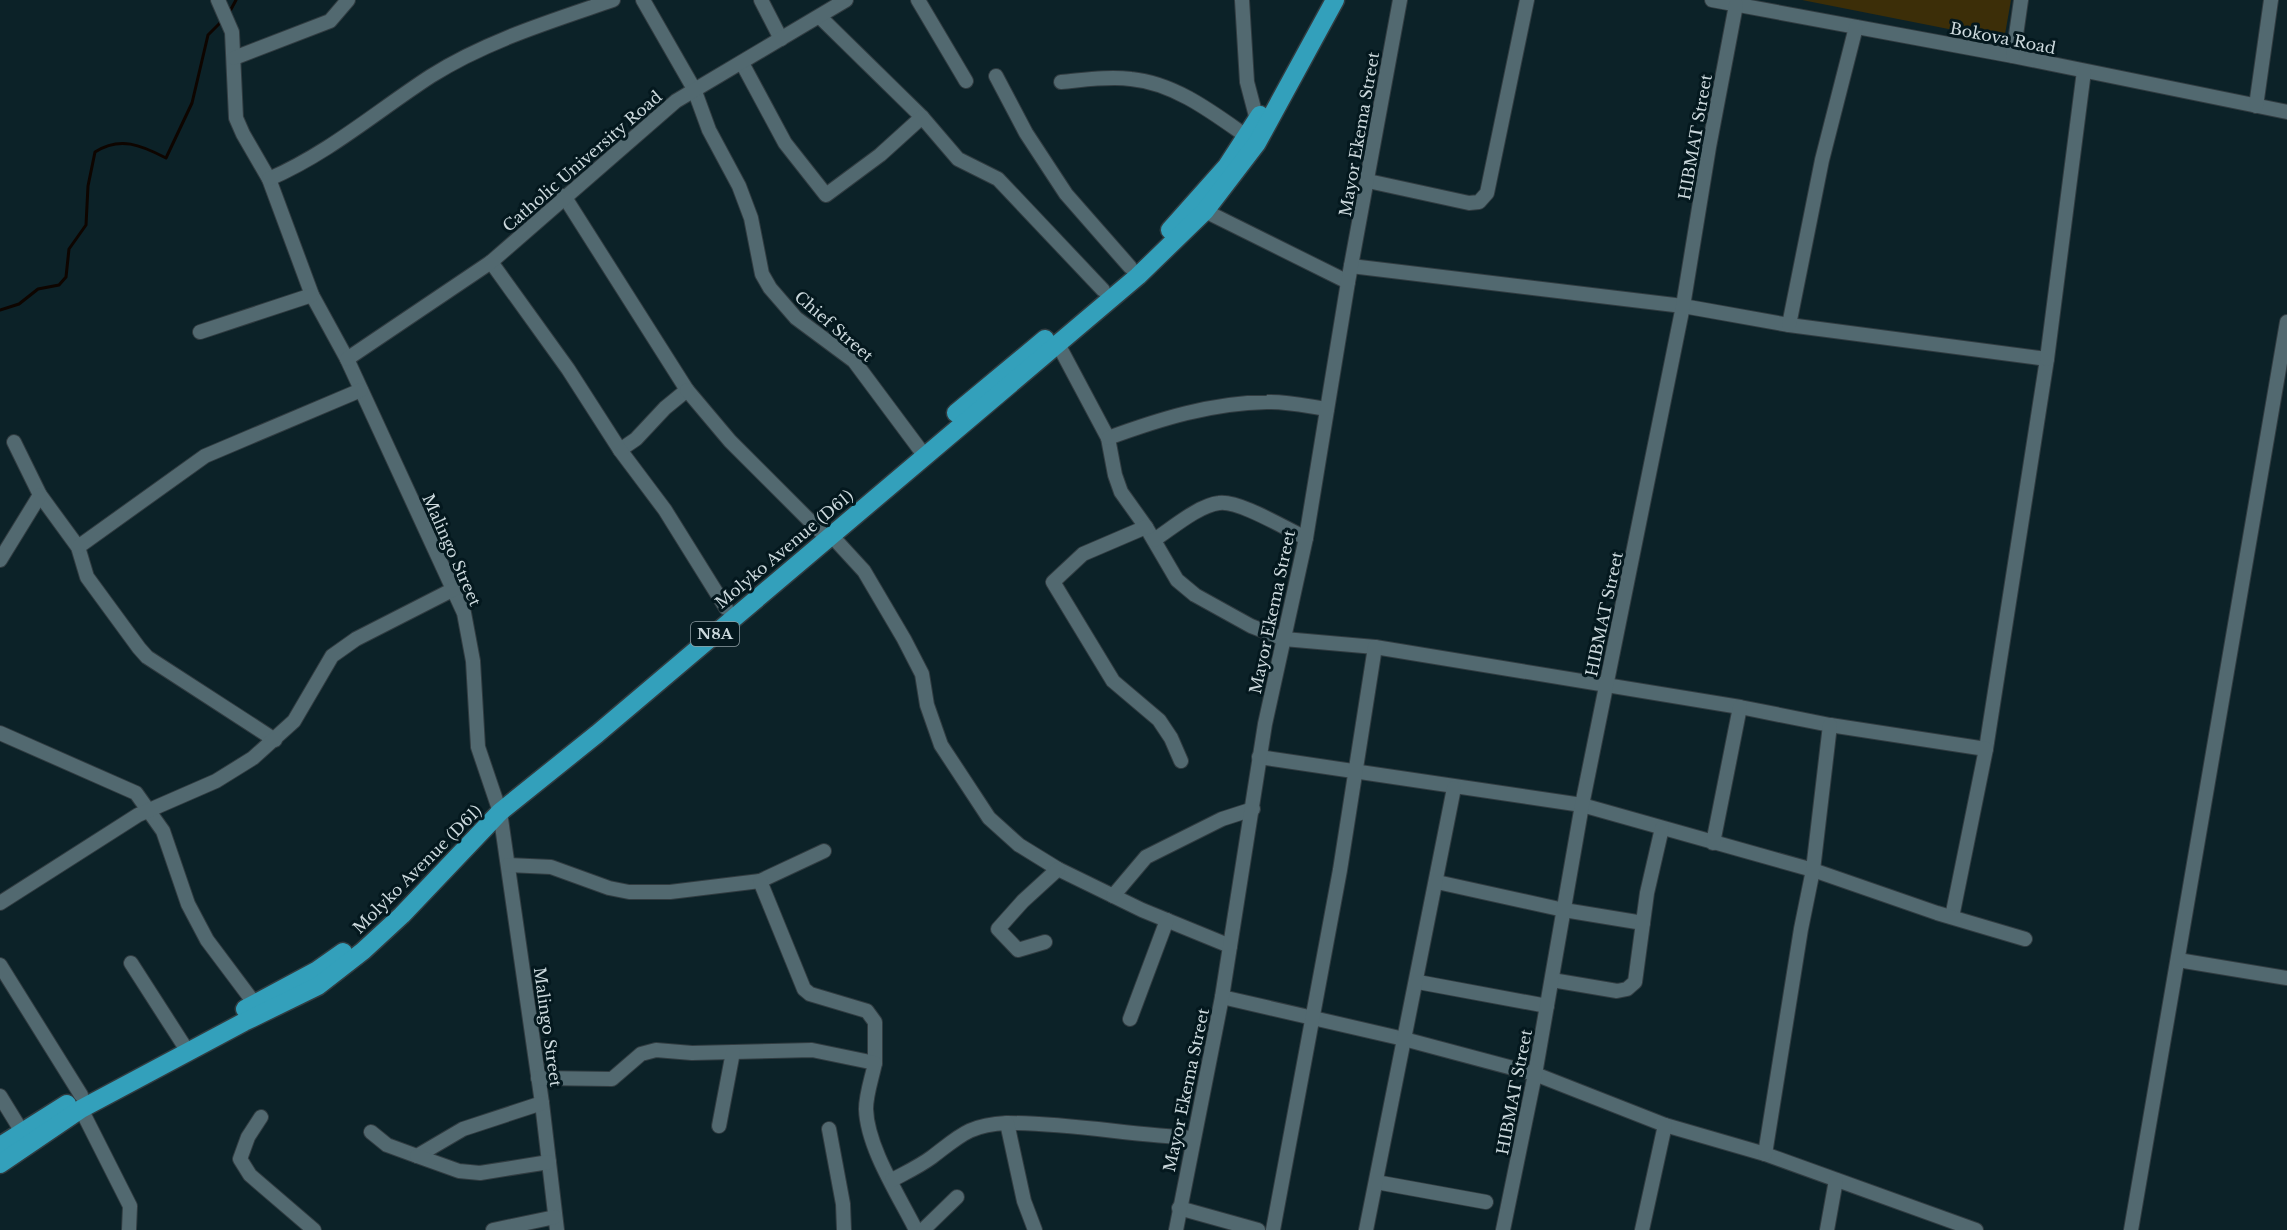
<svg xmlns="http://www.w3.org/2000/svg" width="2287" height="1230" font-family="'Libre Baskerville',serif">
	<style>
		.green { fill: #3c2e08 }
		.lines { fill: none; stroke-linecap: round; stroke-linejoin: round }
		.stream { stroke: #0e0500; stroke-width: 3 }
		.minor-casing { stroke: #313c41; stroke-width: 16 }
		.highway-casing { stroke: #313c41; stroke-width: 21 }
		.minor { stroke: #526970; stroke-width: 14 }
		.highway { stroke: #33a0bb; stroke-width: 18 }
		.labels { text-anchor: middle; stroke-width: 6; stroke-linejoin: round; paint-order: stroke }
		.shield { fill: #04181e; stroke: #909fa4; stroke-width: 1.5 }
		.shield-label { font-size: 15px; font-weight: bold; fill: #ccd9dd }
		.street-label { font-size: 16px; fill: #ccd9dd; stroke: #04181e }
	</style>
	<rect width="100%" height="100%" fill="#0c2228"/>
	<polygon class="green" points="1802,0 2011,0 2004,40"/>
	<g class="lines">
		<g class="stream">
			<polyline points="229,13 236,0"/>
			<path d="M0,310L19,304L38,289L59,285L66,277L69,249L86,225L88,186L95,152C120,136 141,145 166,158L192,103L208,35L223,20"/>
		</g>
		<defs>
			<g id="minor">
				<polyline points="218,0 232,32 236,118 243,134 269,179 312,295 347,359 464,613 473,661 478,747 500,812 542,1103 557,1230"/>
				<polyline points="643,0 694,89 709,130 739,186 751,218 762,274 770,288 796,318 854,361 924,455"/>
				<polyline points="761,0 781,39"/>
				<polyline points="918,0 966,81"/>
				<polyline points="1242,0 1247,82 1257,120"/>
				<polyline points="1712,0 2013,56 2287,112"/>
				<polyline points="820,17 922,117"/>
				<polyline points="2013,56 2021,0"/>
				<polyline points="234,58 330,21 348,0"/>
				<polyline points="742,63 785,143 826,195 880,155 922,117 958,159 998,179 1103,290"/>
				<polyline points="996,76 1026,133 1066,194 1130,267"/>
				<path d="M1061,82C1084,80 1108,76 1131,79C1174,83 1212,112 1246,136"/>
				<polyline points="2256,106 2271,0"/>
				<path d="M269,179C329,153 377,111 431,76C486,41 552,21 613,0"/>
				<polyline points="1368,181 1469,203 1479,202 1487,193 1527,0"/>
				<polyline points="564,196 687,390 665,408 636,439 620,450"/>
				<polyline points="1205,211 1348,282"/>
				<polyline points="491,262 568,369 620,450 665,510 726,608"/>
				<polyline points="1351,266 1683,306 1789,325 2047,359 1986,749"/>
				<polyline points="1789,325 1822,160 1856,27"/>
				<polyline points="200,332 312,295"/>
				<polyline points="1058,344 1108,438 1115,475 1121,492 1146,527 1177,580 1195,595 1251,626 1284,639 1375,647 1740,707 1830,725 1986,749 1952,917"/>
				<polyline points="347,359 491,262 676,101 846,0"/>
				<polyline points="2047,359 2084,71"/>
				<polyline points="687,390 730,441 820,531"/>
				<path d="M1108,438C1160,419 1211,403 1267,402C1286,401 1307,406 1327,409"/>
				<polyline points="14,442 40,495 78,547 87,577 139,648 147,657 275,740"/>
				<polyline points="1146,527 1083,554 1053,582 1113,681 1159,720 1171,738 1181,761"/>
				<polyline points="830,534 864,571 904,639 922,674 927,705 941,745 989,818 1019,845 1058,869 1142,910 1230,946"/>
				<path d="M1154,540C1171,529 1199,505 1219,503C1239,500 1286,529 1306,538"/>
				<polyline points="78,547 205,456 361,390"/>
				<polyline points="0,560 40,495"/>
				<polyline points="0,733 136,793 163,831 188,904 207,940 255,1004"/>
				<polyline points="1259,757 1582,805 1813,870 1937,913 2025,939"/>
				<polyline points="1713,843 1740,707"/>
				<polyline points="508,865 551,867 609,888 629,892 670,892 760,881 824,851"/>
				<polyline points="760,881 804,989 810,994 867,1011 875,1022 875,1063"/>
				<polyline points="1437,882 1564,910 1643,923"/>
				<polyline points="1113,896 1146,857 1222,819 1253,809"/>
				<polyline points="0,903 138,815 216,781 253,758 294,721 332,656 356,639 454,589"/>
				<polyline points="1045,942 1018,950 998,929 1023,901 1058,869"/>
				<polyline points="2178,960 2287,978"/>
				<polyline points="131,963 183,1044"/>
				<polyline points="0,965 81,1095"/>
				<polyline points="1552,980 1617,991 1627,989 1635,982 1647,893 1662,828"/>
				<polyline points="1418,982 1547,1006"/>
				<polyline points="1222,997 1404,1039 1535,1074 1665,1125 1765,1154 1976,1230"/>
				<polyline points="1130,1019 1167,920"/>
				<path d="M538,1078L612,1079L641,1054L656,1050L692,1053L812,1050L875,1063C872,1078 866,1094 866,1109C867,1147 899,1196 916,1230"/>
				<polyline points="0,1096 27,1140"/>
				<polyline points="81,1109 130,1206 129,1230"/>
				<polyline points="261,1117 248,1137 240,1159 250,1175 314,1230"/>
				<path d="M1007,1123C1070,1123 1130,1135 1193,1138"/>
				<polyline points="719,1126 733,1052"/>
				<polyline points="829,1129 843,1204 844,1230"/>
				<polyline points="371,1132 387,1145 417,1156 463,1129 542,1103"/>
				<polyline points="1765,1154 1801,929 1813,870 1830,725"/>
				<polyline points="417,1156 459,1171 480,1173 549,1162"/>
				<path d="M892,1180C905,1173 920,1166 932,1157C961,1135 969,1125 1007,1123L1024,1201L1035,1230"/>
				<polyline points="1376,1182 1486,1202"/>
				<polyline points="1179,1208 1258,1230"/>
				<polyline points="493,1230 555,1217"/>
				<polyline points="923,1230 957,1197"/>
				<polyline points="1176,1230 1222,997 1265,724 1306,538 1348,282 1400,0"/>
				<polyline points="1273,1230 1340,870 1375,647"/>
				<polyline points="1366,1230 1454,788"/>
				<polyline points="1503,1230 1535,1074 1582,805 1683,306 1709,147 1736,5"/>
				<polyline points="1642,1230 1665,1125"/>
				<polyline points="1827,1230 1836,1180"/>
				<polyline points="2131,1230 2287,322"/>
			</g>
			<g id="highway">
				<polyline points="1170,230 1227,166 1260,115"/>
				<polyline points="956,413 1045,339"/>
				<polyline points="245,1009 316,971 343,952"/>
				<polyline points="0,1146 67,1104"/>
				<polyline points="0,1164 81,1109 244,1022 318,986 363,951 402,915 500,812 597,734 1138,276 1205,211 1257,143 1335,0"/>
			</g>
		</defs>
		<use href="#minor" class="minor-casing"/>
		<use href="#highway" class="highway-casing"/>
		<use href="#minor" class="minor"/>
		<use href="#highway" class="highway"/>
	</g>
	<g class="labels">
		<rect class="shield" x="691" y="622" width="48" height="24" rx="4.5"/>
		<g class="shield-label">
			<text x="715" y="639">N8A</text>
		</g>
		<g class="street-label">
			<text transform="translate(2003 38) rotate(11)" y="6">Bokova Road</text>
			<text transform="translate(1359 134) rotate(-80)" y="6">Mayor Ekema Street</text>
			<text transform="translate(1695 137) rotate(-80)" y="6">HIBMAT Street</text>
			<text transform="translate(582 161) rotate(-41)" y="6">Catholic University Road</text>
			<text transform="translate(834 326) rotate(41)" y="6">Chief Street</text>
			<text transform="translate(784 549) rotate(-40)" y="6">Molyko Avenue (D61)</text>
			<text transform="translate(452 550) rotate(66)" y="6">Malingo Street</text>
			<text transform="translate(1272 612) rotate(-78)" y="6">Mayor Ekema Street</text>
			<text transform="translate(1604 614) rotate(-78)" y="6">HIBMAT Street</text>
			<text transform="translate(417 869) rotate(-45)" y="6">Molyko Avenue (D61)</text>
			<text transform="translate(548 1027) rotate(82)" y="6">Malingo Street</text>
			<text transform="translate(1186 1090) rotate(-78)" y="6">Mayor Ekema Street</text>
			<text transform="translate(1514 1092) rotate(-79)" y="6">HIBMAT Street</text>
		</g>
	</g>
</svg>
